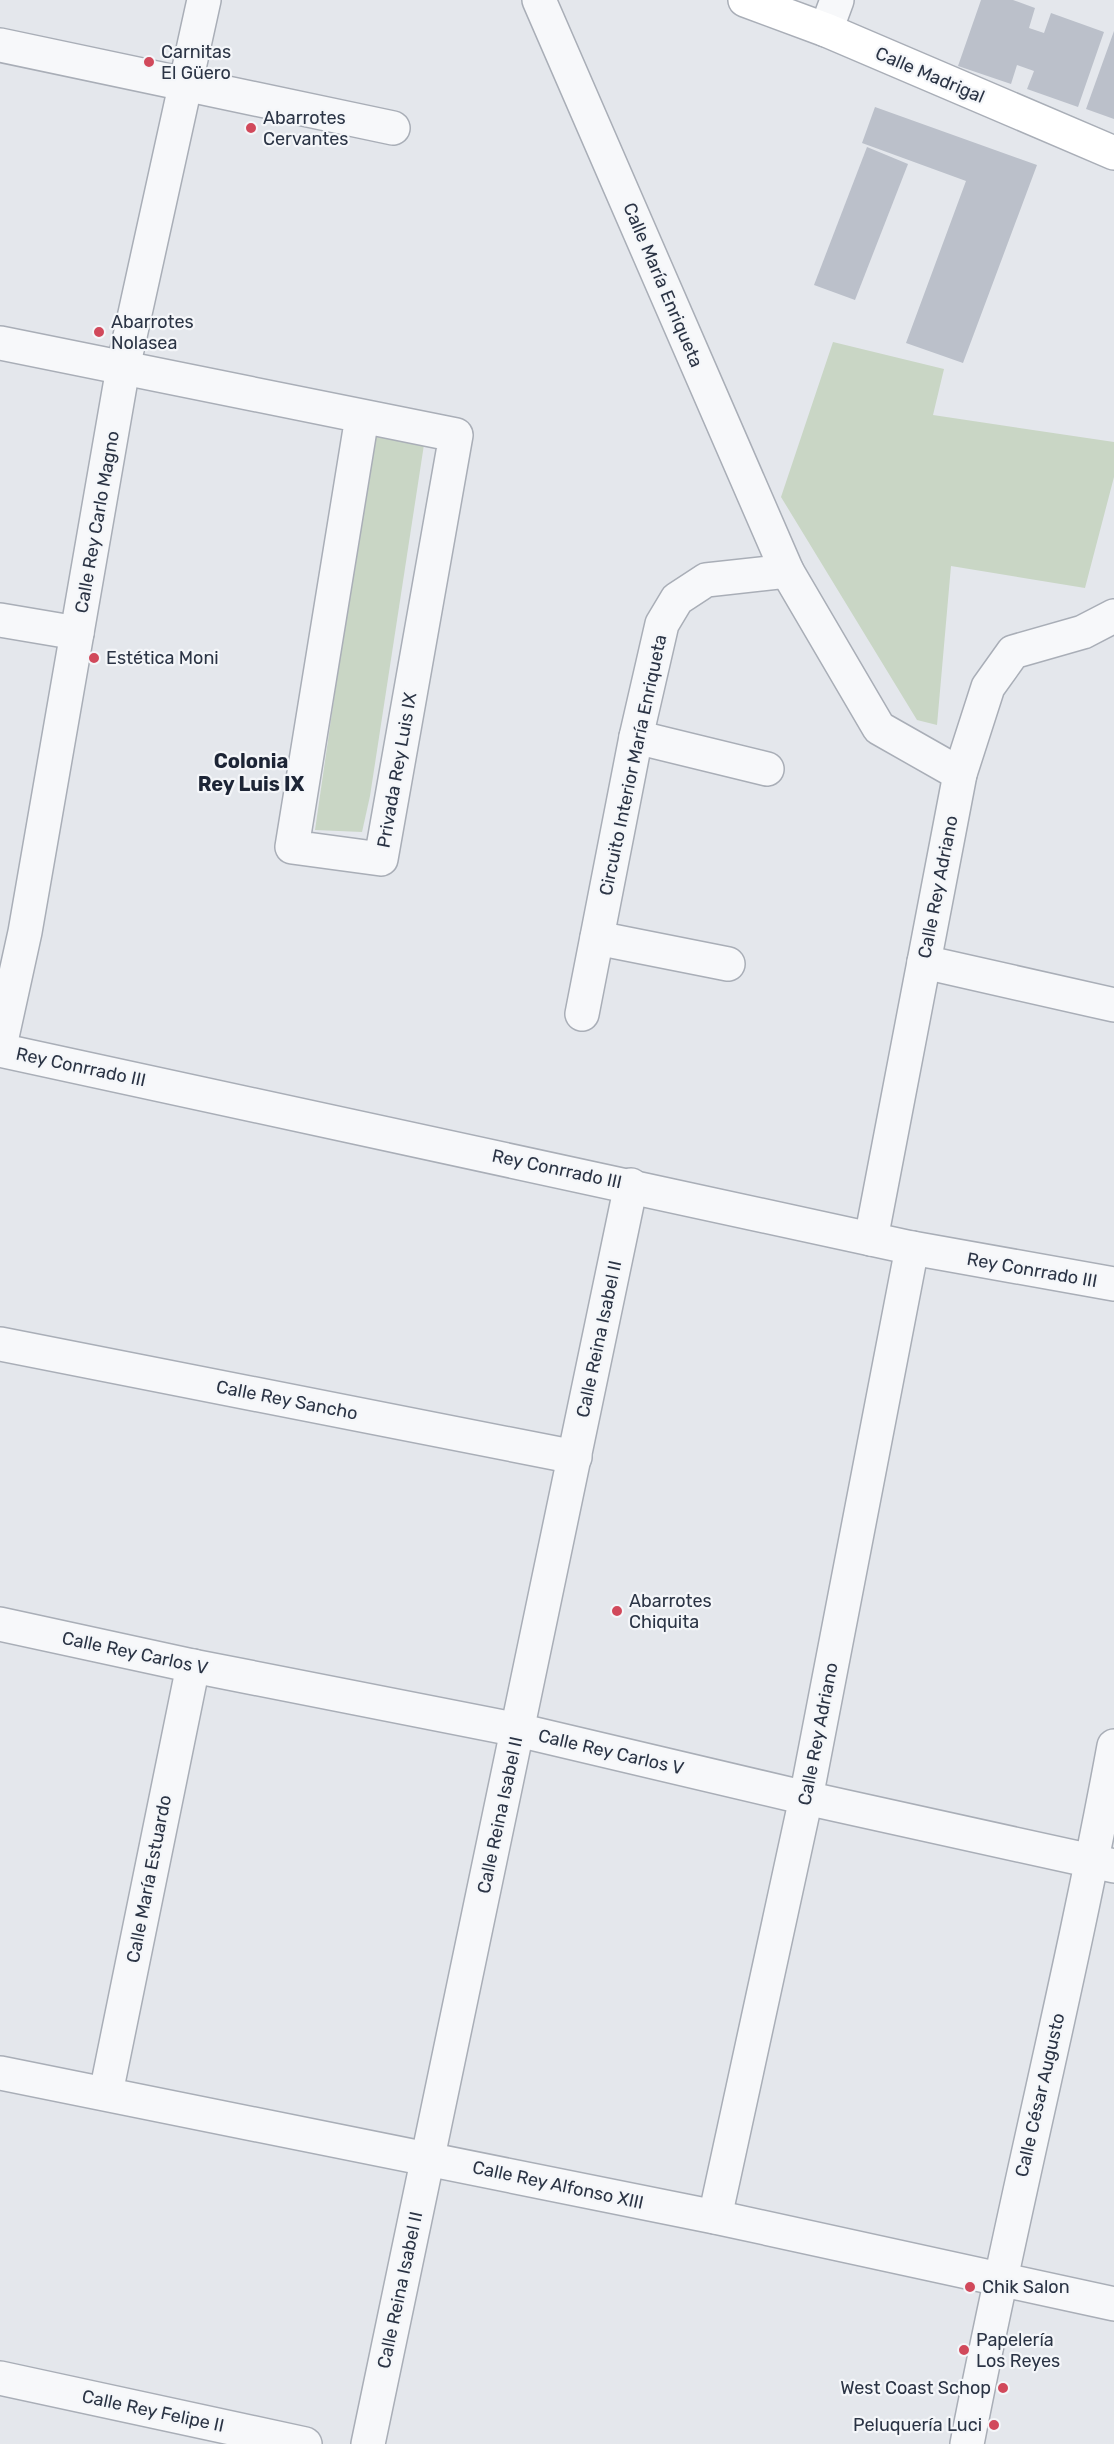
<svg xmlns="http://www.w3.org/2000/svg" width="1114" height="2444" font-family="Rubik,sans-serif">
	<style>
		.green { fill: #c9d6c5 }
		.building { fill: #bbc0ca }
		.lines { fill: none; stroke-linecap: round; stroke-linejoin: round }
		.street-casing { stroke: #a9aeb7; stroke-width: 36 }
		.secondary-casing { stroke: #a9aeb7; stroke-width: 36 }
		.street { stroke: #f7f8fa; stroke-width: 33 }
		.secondary { stroke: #fff; stroke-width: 33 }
		.poi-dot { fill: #d1495b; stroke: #f4f6f9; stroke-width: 2 }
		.labels { text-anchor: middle; stroke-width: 4.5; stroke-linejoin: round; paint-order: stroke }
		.poi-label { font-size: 18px; fill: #2b3445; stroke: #f4f6f9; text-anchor: start }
		.street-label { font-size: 18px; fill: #2b3445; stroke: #f4f6f9 }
		.neighbourhood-label { font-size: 20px; font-weight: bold; fill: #1d2536; stroke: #f4f6f9 }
	</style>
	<rect width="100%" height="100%" fill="#e4e7ec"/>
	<g class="green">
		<polygon points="833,342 944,369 933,415 1114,442 1114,477 1085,588 951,566 937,725 917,720 781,497"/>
		<polygon points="373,430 425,438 370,796 362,832 315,830"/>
	</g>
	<g class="building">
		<polygon points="981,0 1013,0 1035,8 1029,28 1044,33 1051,13 1104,32 1078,107 1027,89 1034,71 1017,65 1011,84 958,66"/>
		<polygon points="1114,31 1114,119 1086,109"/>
		<polygon points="875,107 1037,165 963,363 906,343 966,181 862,143"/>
		<polygon points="867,147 908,164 855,300 814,285"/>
	</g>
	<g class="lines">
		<defs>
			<g id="street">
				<polyline points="539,0 787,571 879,728 960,774"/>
				<polyline points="826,30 837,0"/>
				<polyline points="0,45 393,128"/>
				<polyline points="0,343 456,435 381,859 292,847 362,417"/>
				<polyline points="0,620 77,633"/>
				<polyline points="636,737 767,769"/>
				<polyline points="597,938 728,964"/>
				<polyline points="924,962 1114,1005"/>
				<polyline points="582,1014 636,737 662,624 677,599 706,580 787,571"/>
				<polyline points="0,1046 25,932 123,368 204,0"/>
				<polyline points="0,1050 912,1248 1114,1284"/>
				<polyline points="871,1239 960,774 988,687 1013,652 1083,632 1114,616"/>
				<polyline points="0,1344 575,1457"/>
				<polyline points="0,1624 193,1666 518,1730 806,1798 1114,1866"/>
				<polyline points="0,2073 715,2217 1114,2304"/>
				<polyline points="106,2093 193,1666"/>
				<polyline points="715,2217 806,1798 912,1248"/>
				<polyline points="0,2378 305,2444"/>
				<polyline points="368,2444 631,1185"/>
				<path d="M967,2444C1012,2210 1071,1980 1114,1746"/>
			</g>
			<polyline id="secondary" points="745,0 826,30 1114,153"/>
		</defs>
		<use href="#street" class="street-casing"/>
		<use href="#secondary" class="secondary-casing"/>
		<use href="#street" class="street"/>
		<use href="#secondary" class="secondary"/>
	</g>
	<g class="poi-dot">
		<circle cx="149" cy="62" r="6"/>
		<circle cx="251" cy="128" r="6"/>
		<circle cx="99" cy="332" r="6"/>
		<circle cx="94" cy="658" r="6"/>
		<circle cx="617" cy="1611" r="6"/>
		<circle cx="970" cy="2287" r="6"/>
		<circle cx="964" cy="2350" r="6"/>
		<circle cx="1003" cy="2388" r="6"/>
		<circle cx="994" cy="2425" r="6"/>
	</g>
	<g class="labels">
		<g class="poi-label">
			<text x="161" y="58">Carnitas<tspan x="161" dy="21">El Güero</tspan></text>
			<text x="263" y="124">Abarrotes<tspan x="263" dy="21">Cervantes</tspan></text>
			<text x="111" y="328">Abarrotes<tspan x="111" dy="21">Nolasea</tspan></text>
			<text x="106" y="664">Estética Moni</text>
			<text x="629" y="1607">Abarrotes<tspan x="629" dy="21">Chiquita</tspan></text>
			<text x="982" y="2293">Chik Salon</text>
			<text x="976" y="2346">Papelería<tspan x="976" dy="21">Los Reyes</tspan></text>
			<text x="991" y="2394" text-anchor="end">West Coast Schop</text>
			<text x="982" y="2431" text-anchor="end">Peluquería Luci</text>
		</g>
		<g class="street-label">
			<text transform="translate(930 75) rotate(23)" y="6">Calle Madrigal</text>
			<text transform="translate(663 285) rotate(67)" y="6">Calle María Enriqueta</text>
			<text transform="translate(97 522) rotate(-80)" y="6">Calle Rey Carlo Magno</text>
			<text transform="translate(633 765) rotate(-78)" y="6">Circuito Interior María Enriqueta</text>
			<text transform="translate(397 770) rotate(-80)" y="6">Privada Rey Luis IX</text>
			<text transform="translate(938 887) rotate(-79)" y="6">Calle Rey Adriano</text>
			<text transform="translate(81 1067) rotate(12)" y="6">Rey Conrrado III</text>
			<text transform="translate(557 1169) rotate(12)" y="6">Rey Conrrado III</text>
			<text transform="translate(1032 1270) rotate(10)" y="6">Rey Conrrado III</text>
			<text transform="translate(599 1339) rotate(-78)" y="6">Calle Reina Isabel II</text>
			<text transform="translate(287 1400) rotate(11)" y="6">Calle Rey Sancho</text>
			<text transform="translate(135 1653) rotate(12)" y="6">Calle Rey Carlos V</text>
			<text transform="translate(818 1734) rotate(-79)" y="6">Calle Rey Adriano</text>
			<text transform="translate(611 1752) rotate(13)" y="6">Calle Rey Carlos V</text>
			<text transform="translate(500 1815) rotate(-78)" y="6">Calle Reina Isabel II</text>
			<text transform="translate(149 1879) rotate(-79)" y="6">Calle María Estuardo</text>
			<text transform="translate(1040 2095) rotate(-77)" y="6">Calle César Augusto</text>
			<text transform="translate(558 2185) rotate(12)" y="6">Calle Rey Alfonso XIII</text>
			<text transform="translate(400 2290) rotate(-78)" y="6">Calle Reina Isabel II</text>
			<text transform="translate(153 2411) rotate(12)" y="6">Calle Rey Felipe II</text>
		</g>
		<g class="neighbourhood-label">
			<text x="251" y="768">Colonia<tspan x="251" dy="23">Rey Luis IX</tspan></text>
		</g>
	</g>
</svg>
